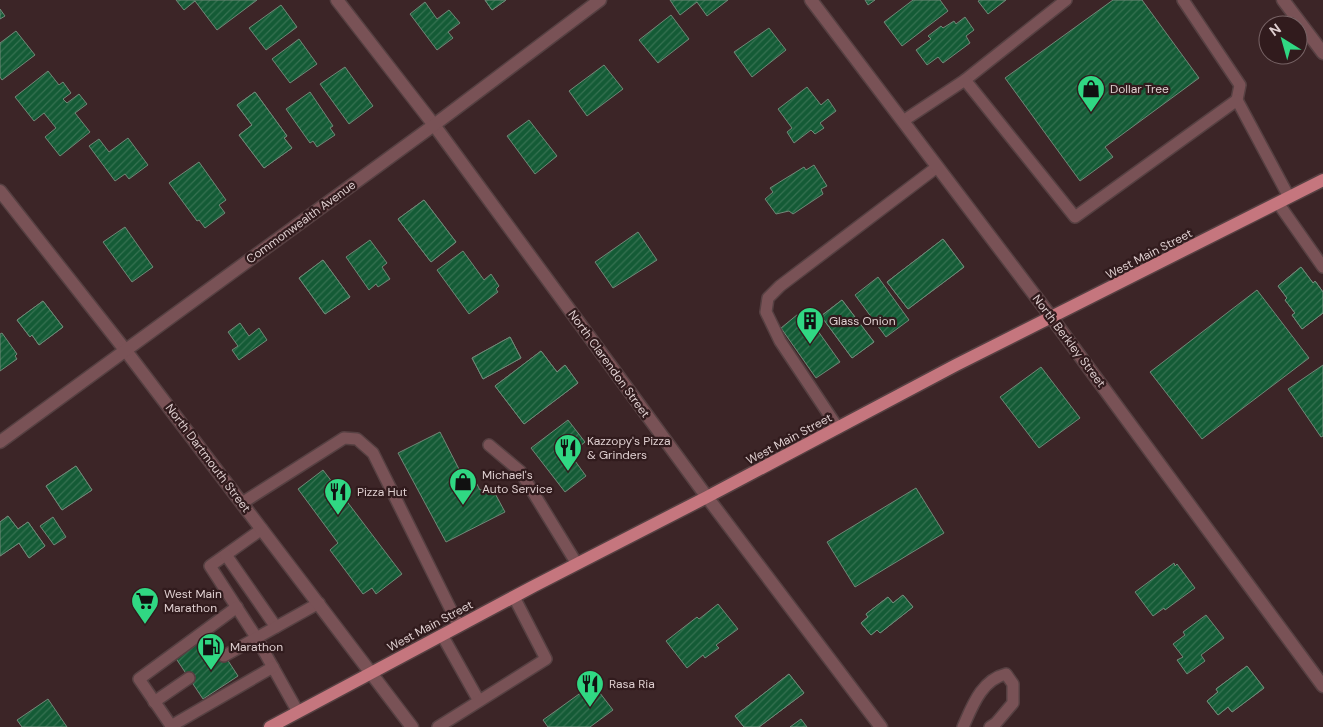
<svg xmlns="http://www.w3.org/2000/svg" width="1323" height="727" font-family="'DM Sans',sans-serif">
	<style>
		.building { fill: url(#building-hatch); stroke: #718878 }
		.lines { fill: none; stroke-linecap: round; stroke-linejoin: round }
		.service-casing { stroke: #564042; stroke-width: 14 }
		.minor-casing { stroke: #564042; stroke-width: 15 }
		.primary-casing { stroke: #564042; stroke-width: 15 }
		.service { stroke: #795256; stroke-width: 11 }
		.minor { stroke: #795256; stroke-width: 12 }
		.primary { stroke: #c5767e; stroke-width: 12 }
		.labels { text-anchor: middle; stroke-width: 4.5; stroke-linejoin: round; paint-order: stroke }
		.poi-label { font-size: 12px; fill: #dfcfd0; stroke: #311b1d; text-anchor: start }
		.street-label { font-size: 12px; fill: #dfcfd0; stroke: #311b1d }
	</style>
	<defs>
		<pattern id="building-hatch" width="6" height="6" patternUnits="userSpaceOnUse" patternTransform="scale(1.25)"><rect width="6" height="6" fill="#145b36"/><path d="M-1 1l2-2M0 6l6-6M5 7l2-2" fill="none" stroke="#367252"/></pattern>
	</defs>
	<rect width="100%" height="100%" fill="#3c2527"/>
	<g class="building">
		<polygon points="176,0 257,0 217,30 195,1 184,10"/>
		<polygon points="485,0 506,0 492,10"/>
		<polygon points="485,0 506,0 492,10"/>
		<polygon points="670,0 728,0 707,16 697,2 680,15"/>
		<polygon points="865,0 875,0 868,5"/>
		<polygon points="913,0 940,0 948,11 902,46 884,22"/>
		<polygon points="980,0 1006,0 988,14 978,1"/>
		<polygon points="1113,0 1142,0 1199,78 1105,147 1113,157 1080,181 1005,78"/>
		<polygon points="425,2 437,19 449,10 460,23 448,32 453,38 437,50 410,14"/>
		<polygon points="281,5 297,27 266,50 249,28"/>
		<polygon points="0,9 5,16 0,19"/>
		<polygon points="671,15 689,39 658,63 639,40"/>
		<polygon points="965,17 974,30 966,36 970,43 943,63 938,57 927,65 916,50 931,39 928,36 941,26 943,28 954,21 956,24"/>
		<polygon points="769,28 786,50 752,77 734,52"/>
		<polygon points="16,31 35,55 2,80 0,77 0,43"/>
		<polygon points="299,39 317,64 290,83 272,59"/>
		<polygon points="604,65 623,89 587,116 569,91"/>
		<polygon points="345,67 373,106 349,124 320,84"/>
		<polygon points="48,71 59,85 63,82 71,93 63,99 67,103 79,94 87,104 75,113 90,132 60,156 45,137 56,128 44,113 34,121 15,97"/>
		<polygon points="807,87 821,105 828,99 836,111 820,123 824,128 815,134 811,130 794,143 787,132 792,128 778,109"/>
		<polygon points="255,92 287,136 284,138 292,148 264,168 239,135 252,125 237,105"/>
		<polygon points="255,92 287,136 284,138 292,148 264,168 239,135 252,125 237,105"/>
		<polygon points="310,92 333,126 330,128 335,135 317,147 313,141 310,143 286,109"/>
		<polygon points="529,120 557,156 535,174 507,136"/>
		<polygon points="128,138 148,165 129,179 125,174 115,181 89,146 99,139 109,152"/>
		<polygon points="199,162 226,200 219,205 225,213 205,228 199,220 197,221 169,183"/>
		<polygon points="814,165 827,186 821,189 823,194 793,214 789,211 776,214 765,199 773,192 770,188 804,167 806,170"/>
		<polygon points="424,200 456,242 431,262 398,219"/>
		<polygon points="424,200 456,242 431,262 398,219"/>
		<polygon points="125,227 153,267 132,282 103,242"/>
		<polygon points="638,232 657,260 613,288 595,262"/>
		<polygon points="943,239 964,267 908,309 887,282"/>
		<polygon points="943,239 964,267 908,309 887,282"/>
		<polygon points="370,240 387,263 382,267 390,279 378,287 376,284 369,290 346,257"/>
		<polygon points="463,251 484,280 491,274 499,286 496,289 498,292 469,314 437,270"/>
		<polygon points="323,260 350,297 325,314 299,278"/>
		<polygon points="323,260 350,297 325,314 299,278"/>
		<polygon points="1301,267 1313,283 1315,281 1323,292 1323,313 1302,329 1292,315 1295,313 1285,300 1287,298 1278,286"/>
		<polygon points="1301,267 1313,283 1315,281 1323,292 1323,313 1302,329 1292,315 1295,313 1285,300 1287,298 1278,286"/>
		<polygon points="878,277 909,320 886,337 855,295"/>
		<polygon points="1257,290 1309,358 1202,439 1150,372"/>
		<polygon points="842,300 874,342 852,358 821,316"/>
		<polygon points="842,300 874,342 852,358 821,316"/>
		<polygon points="43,301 63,327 39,345 32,335 30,337 17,320"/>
		<polygon points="43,301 63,327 39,345 32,335 30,337 17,320"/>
		<polygon points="803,310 840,362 816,378 781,328"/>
		<polygon points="240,323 249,336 259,328 267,340 239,360 232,350 238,346 228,332"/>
		<polygon points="2,333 17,354 15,356 17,359 0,371 0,334"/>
		<polygon points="510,337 521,358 483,379 472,358"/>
		<polygon points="510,337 521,358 483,379 472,358"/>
		<polygon points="541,351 557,372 565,365 578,383 524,424 495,386"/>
		<polygon points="541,351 557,372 565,365 578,383 524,424 495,386"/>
		<polygon points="1323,365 1323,436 1321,437 1288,389"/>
		<polygon points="1041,367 1080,418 1039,448 1000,397"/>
		<polygon points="568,420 585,442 570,454 586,476 565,492 531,448"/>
		<polygon points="440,432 462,475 470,471 480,490 491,486 505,512 446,542 398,453"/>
		<polygon points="76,466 92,490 62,510 46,486"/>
		<polygon points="76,466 92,490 62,510 46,486"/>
		<polygon points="323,470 402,574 376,594 372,588 363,594 330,550 338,543 298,489"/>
		<polygon points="916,488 944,533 855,587 827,542"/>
		<polygon points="8,516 18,529 28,522 45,546 29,558 19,543 0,556 0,522"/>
		<polygon points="8,516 18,529 28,522 45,546 29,558 19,543 0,556 0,522"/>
		<polygon points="53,517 66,537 54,545 40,526"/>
		<polygon points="1174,563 1175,566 1177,564 1195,588 1165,610 1164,608 1153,616 1135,592"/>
		<polygon points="903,595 913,607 880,633 877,630 871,635 861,623 868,617 866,614 888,597 893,603"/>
		<polygon points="903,595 913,607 880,633 877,630 871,635 861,623 868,617 866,614 888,597 893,603"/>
		<polygon points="718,604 738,629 716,645 719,648 705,658 703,655 687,668 666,641 697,617 699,619"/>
		<polygon points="1206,615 1224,638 1201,655 1205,661 1187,674 1177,660 1183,657 1173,644 1185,635 1183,632"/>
		<polygon points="210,633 238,676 203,699 175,657"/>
		<polygon points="1247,666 1264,688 1232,712 1228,707 1218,715 1207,701 1218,692 1216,689"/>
		<polygon points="1247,666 1264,688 1232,712 1228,707 1218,715 1207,701 1218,692 1216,689"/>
		<polygon points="789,674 804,693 759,727 744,727 735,716"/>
		<polygon points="789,674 804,693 759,727 744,727 735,716"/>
		<polygon points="593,684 613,710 590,727 548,727 543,720"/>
		<polygon points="48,699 67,727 22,727 17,720"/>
		<polygon points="801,719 807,727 790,727"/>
	</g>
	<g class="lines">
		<defs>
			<g id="service">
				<polyline points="1183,0 1240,85 1237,100"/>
				<polyline points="965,80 1066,0"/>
				<polyline points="903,121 965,80 1075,217 1237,100 1289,197"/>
				<polyline points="1278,203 1323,267"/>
				<polyline points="838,428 780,341 766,312 768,298 780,286 937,167"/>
				<polyline points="489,445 520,471 577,564"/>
				<polyline points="242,503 344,438 357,439 373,453 459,626"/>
				<polyline points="262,529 210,566 256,637 298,712"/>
				<polyline points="226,555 276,627"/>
				<polyline points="442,635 479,701"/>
				<polyline points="224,656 319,603"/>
				<polyline points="154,702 189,678"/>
				<polyline points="171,726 273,667"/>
				<polyline points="172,727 139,679 237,607"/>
				<polyline points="438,727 546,659 514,597"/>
				<path d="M963,727C972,707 981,680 1006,674L1013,684V703L996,723L990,727"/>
			</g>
			<g id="minor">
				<polyline points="337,0 434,125 707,497 881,727"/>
				<polyline points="811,0 1052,318 1323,686"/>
				<polyline points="1283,0 1323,53"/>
				<polyline points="0,191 126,351 412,727"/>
				<polyline points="0,442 434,125 600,0"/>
			</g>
			<polyline id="primary" points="270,727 534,586 707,497 956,365 1323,180"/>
		</defs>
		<use href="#service" class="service-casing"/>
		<use href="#minor" class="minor-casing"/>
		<use href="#primary" class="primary-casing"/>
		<use href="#service" class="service"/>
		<use href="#minor" class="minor"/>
		<use href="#primary" class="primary"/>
	</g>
	<defs>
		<symbol id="shop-pin" viewBox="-11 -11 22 30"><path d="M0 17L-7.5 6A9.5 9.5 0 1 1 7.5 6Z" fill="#30d883" stroke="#311b1d"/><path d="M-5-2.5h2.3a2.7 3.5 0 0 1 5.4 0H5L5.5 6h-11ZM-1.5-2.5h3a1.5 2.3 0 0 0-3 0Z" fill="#111"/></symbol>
		<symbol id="building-pin" viewBox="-11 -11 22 30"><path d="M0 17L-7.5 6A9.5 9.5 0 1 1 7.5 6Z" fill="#30d883" stroke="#311b1d"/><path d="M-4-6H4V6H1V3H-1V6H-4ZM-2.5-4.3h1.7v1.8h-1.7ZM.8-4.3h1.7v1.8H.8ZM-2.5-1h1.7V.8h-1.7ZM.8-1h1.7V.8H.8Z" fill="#111"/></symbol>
		<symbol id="restaurant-pin" viewBox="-11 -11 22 30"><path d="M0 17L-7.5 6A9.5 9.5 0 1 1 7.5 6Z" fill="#30d883" stroke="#311b1d"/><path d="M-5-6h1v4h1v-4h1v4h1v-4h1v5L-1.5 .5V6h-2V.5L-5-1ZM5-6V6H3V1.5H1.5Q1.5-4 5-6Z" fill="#111"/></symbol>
		<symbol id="supermarket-pin" viewBox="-11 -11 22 30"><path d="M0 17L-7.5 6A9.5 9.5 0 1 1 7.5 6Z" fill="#30d883" stroke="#311b1d"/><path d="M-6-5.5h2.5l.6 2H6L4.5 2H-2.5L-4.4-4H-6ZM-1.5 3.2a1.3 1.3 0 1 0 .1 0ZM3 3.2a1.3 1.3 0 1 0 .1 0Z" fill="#111"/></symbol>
		<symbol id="fuel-pin" viewBox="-11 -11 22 30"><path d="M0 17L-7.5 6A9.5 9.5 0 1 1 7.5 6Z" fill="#30d883" stroke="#311b1d"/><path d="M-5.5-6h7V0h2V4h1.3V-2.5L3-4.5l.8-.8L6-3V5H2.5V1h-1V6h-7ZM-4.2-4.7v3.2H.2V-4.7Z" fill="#111"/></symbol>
	</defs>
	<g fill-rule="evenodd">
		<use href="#shop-pin" x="1075" y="73" width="32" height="43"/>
		<use href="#building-pin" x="794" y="305" width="32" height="43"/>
		<use href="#restaurant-pin" x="552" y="432" width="32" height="43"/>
		<use href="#shop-pin" x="447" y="466" width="32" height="43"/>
		<use href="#restaurant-pin" x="322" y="476" width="32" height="43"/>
		<use href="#supermarket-pin" x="129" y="585" width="32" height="43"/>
		<use href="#fuel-pin" x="195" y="631" width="32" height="43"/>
		<use href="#restaurant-pin" x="574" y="668" width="32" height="43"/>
	</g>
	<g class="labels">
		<g class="poi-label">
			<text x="1110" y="93">Dollar Tree</text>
			<text x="829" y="325">Glass Onion</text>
			<text x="587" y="445">Kazzopy's Pizza<tspan x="587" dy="14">&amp; Grinders</tspan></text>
			<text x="482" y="479">Michael's<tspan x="482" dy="14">Auto Service</tspan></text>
			<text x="357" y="496">Pizza Hut</text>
			<text x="164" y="598">West Main<tspan x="164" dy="14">Marathon</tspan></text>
			<text x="230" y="651">Marathon</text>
			<text x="609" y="688">Rasa Ria</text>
		</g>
		<g class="street-label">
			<text transform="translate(301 222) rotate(-36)" y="4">Commonwealth Avenue</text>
			<text transform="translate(1149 254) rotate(-27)" y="4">West Main Street</text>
			<text transform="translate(1069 341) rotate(53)" y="4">North Berkley Street</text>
			<text transform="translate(609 364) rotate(54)" y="4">North Clarendon Street</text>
			<text transform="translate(789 439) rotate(-28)" y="4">West Main Street</text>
			<text transform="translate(208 458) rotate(53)" y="4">North Dartmouth Street</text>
			<text transform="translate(430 626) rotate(-28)" y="4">West Main Street</text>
		</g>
	</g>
	<g transform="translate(1283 40) rotate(323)"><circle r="24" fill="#311b1d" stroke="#776365"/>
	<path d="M0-4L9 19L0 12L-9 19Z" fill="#30d883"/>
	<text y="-8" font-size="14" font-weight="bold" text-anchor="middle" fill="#dfcfd0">N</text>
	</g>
</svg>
